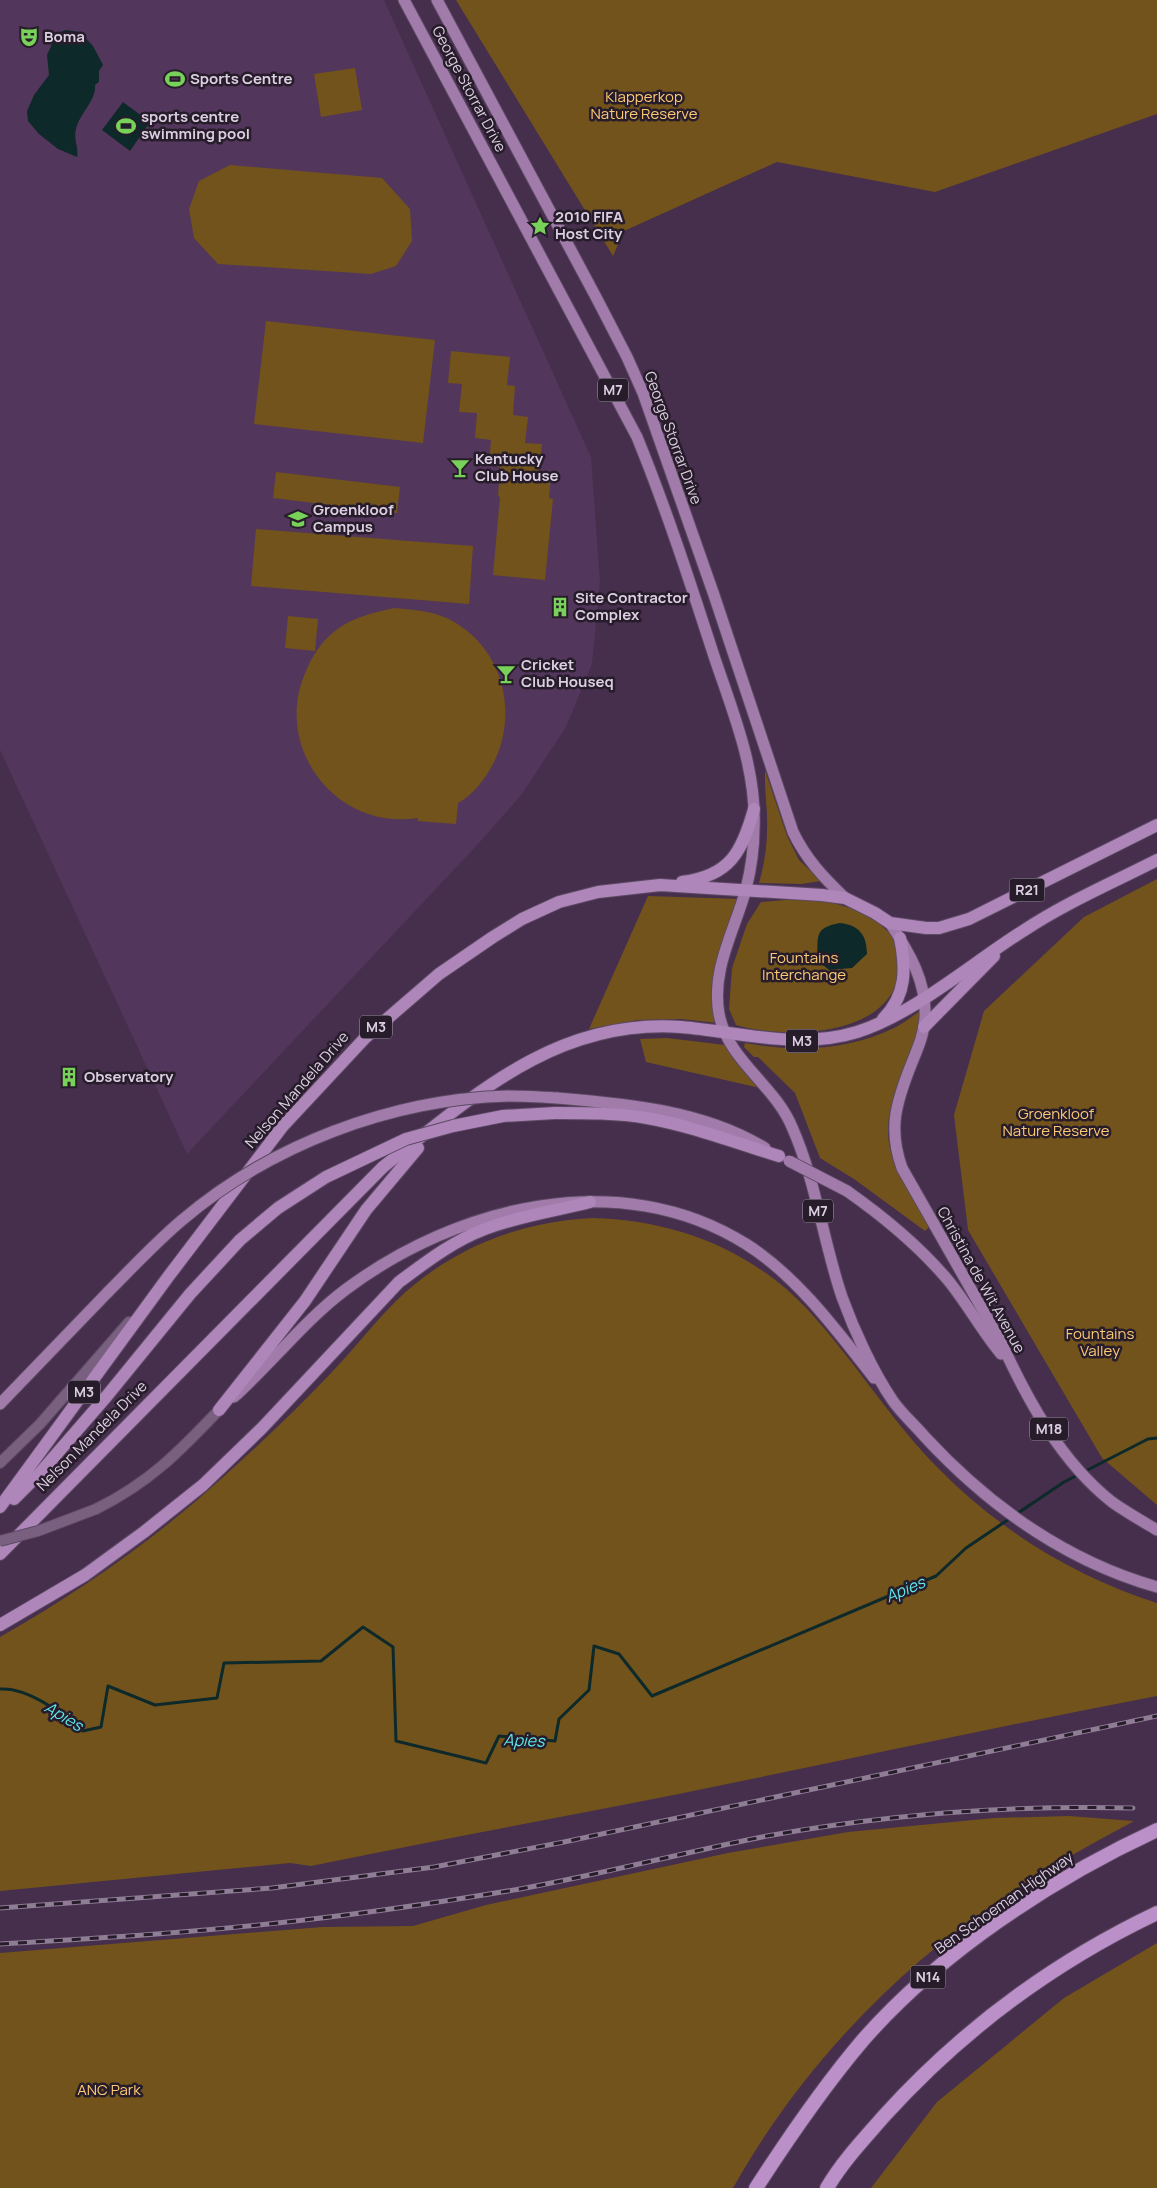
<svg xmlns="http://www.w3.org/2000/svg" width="1157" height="2188" font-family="Manrope,sans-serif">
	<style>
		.built { fill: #53365b }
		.green { fill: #72531c }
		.water { fill: #0e292a }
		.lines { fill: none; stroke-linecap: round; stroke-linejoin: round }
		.stream { stroke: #0e292a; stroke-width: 3 }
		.secondary-casing { stroke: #5d4a64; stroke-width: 12 }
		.primary-casing { stroke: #5d4a64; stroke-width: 13 }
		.trunk-casing { stroke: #5d4a64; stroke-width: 14 }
		.motorway-casing { stroke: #5d4a64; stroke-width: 16 }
		.secondary { stroke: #795f80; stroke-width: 10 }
		.primary { stroke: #a17cab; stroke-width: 11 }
		.trunk { stroke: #ae86ba; stroke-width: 12 }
		.motorway { stroke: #bb8fc8; stroke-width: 14 }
		.rail-casing { stroke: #8f7c95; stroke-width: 5 }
		.rail { stroke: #261c2a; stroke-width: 3; stroke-dasharray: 9; stroke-linecap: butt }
		.secondary-bridge-casing { stroke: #5d4a64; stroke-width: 12; stroke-linecap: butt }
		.primary-bridge-casing { stroke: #5d4a64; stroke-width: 13; stroke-linecap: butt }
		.trunk-bridge-casing { stroke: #5d4a64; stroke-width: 14; stroke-linecap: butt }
		.secondary-bridge { stroke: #795f80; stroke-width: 10 }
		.primary-bridge { stroke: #a17cab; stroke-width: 11 }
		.trunk-bridge { stroke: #ae86ba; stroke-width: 12 }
		.labels { text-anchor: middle; stroke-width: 5; stroke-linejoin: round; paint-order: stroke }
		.shield { fill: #261c2a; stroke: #a599aa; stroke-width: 1 }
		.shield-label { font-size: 14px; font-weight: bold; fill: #dccee1 }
		.poi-label { font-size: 15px; font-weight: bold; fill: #dccee1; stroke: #261c2a; text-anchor: start }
		.street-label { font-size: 15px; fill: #dccee1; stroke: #261c2a }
		.park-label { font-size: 15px; fill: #fdc974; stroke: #261c2a }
		.water-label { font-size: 16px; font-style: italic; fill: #5de7ec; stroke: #261c2a }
	</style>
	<rect width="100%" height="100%" fill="#462e4d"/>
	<polygon class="built" points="0,0 384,0 591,457 600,582 592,664 566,727 522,794 479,843 187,1154 0,750"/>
	<g class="green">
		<polygon points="456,0 1157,0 1157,114 935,192 777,162 624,231 613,256"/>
		<polygon points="355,68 362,110 321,117 314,74"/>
		<polygon points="230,165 382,178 410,209 412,241 396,266 371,274 218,264 194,238 189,209 199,181"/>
		<polygon points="266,321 435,340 423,443 254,424"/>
		<polygon points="451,351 510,357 507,385 515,386 513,415 528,417 525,443 542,444 539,472 551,473 549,498 553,499 545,580 493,575 500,497 498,496 500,467 489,465 491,440 475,438 477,413 459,412 462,384 448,383"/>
		<polygon points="276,472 400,487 397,513 273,498"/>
		<polygon points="256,529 473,546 469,604 251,586"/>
		<path d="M394,608C416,610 437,611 456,623C505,653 518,716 493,764C485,779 473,795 458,803L456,824L418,821V818C335,831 272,746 306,671C312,656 322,641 335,631C352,617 373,613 394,608Z"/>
		<polygon points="288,616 318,619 315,651 285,648"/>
		<path d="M765,770L787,836L799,860L821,881L801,884L759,883C764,865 767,848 767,829C768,810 764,790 765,770Z"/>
		<polygon points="1157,879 1157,1505 1102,1458 968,1230 954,1115 984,1011 1084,917"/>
		<polygon points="648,896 740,899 718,958 711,988 718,1023 681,1019 638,1020 589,1029"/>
		<path d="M797,899L830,902L869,914L897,940C898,951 901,964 900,975C900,979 896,985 894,989C870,1038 782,1038 736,1025L729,1009L732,968L747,924L761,902Z"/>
		<path d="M923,1009C917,1056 877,1104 891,1152C899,1178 917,1203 930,1226L925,1231L854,1179L820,1158L795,1093L758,1057H754L744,1047L745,1043C795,1052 847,1051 894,1028C904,1023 914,1015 923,1009Z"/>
		<polygon points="667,1038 725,1045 760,1088 646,1062 640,1039"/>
		<path d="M592,1218C674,1220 751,1249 808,1310C855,1361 891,1421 940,1470C1000,1531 1076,1577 1157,1603V1696C1015,1723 874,1754 732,1783C592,1812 451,1837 311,1866L290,1863L0,1891V1637C79,1592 154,1540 221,1479C259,1445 297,1409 332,1372C354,1349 373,1324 395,1302C449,1249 517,1222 592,1218Z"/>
		<path d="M1069,1816L1134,1821C1090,1845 1045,1869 1004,1897C893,1971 798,2072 733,2188H0V1953L322,1927L413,1926L486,1905L728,1853L848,1832L994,1818Z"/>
		<polygon points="1157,1943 1157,2188 871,2188 937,2102 1064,1998"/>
	</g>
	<g class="water">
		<path d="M66,30L80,32L93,46L103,65L99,71V82L95,85C97,100 79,114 76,129C73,139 79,147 77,157L58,149L39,134L28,121L27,111L34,95L49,75L47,55L57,33Z"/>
		<polygon points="123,102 150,122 130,151 102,130"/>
		<path d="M840,923C859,925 867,935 867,954L852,968L829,970L817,960C819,938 812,928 840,923Z"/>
	</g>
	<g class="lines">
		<path class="stream" d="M0,1689C29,1687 62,1714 83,1731L101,1727L108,1686L155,1705L217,1698L224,1663L321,1661L363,1627L393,1647L396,1741L486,1763L499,1736L555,1741L559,1719L589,1690L594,1646L619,1654L652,1696L936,1576L966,1548L1064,1482L1148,1439L1157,1438"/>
		<defs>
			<g id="secondary">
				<polyline points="0,1463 40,1424 129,1322"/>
				<path d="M96,1509C149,1483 179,1452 219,1410"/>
			</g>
			<g id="primary">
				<path d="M404,0L637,437C666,508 690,582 714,656C732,710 757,769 754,828C754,848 751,869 746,889C735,930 711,969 719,1014C728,1061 774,1084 792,1127C816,1181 823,1241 842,1297C854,1330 873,1372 893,1401C902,1414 915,1425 925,1437C989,1506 1066,1561 1157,1587"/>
				<path d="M437,0L597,299L627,357L643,393L714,595L793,832C806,859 823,877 845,898"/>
				<path d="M890,923C909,952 927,982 925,1018C924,1035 917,1050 911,1065C896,1103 888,1129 902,1168L1001,1342C1027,1399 1061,1462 1112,1502C1126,1512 1142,1521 1157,1530"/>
				<path d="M557,1098C627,1104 703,1110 765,1148"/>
				<path d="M847,1191C884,1217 918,1245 947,1279C967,1303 981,1330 1001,1354"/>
				<path d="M234,1397C272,1363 304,1321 345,1290C457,1206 620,1165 746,1244C797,1276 838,1332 874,1378"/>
				<polyline points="0,1404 108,1292"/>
			</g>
			<g id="trunk">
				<path d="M682,882C730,876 742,852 754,809"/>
				<path d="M883,1019C907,995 906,968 900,938"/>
				<polyline points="924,1027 994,956"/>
				<path d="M555,1113C586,1113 617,1113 647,1118C692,1126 736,1143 779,1156"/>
				<polyline points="219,1410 305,1301 366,1210 418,1148"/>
				<polyline points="14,1499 40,1473 106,1397 190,1294 240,1240"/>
				<polyline points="0,1507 168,1277 282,1127 365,1038 439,974 493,937 522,919 559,902 598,892 660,885 822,895 845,898 875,913 890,923 926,928 939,928 969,919 1157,825"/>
				<path d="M0,1554L383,1167C473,1096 557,1018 681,1027C740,1032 798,1050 857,1032C914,1014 972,963 1023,931C1065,903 1112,883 1157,860"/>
				<path d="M0,1625L85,1575L144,1532L203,1485L262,1428L399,1282C426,1262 453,1241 485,1229C518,1216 555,1211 590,1202"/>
			</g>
			<g id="motorway">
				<path d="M756,2188C789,2137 823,2087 863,2040C939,1953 1053,1878 1157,1830"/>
				<path d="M827,2188C842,2162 864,2139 884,2116C961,2031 1054,1962 1157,1913"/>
			</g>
		</defs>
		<use href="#secondary" class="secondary-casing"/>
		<use href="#primary" class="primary-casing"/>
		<use href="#trunk" class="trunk-casing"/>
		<use href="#motorway" class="motorway-casing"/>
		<use href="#secondary" class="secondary"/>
		<use href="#primary" class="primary"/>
		<use href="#trunk" class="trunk"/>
		<use href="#motorway" class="motorway"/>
		<defs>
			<g id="rail">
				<polyline points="0,1908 272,1888 434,1867 564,1842 1157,1716"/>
				<path d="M0,1944C101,1938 203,1932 304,1920C376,1912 448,1901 520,1889C603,1874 685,1852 767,1836C889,1814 1010,1805 1133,1808"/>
			</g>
		</defs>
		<use href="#rail" class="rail-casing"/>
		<use href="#rail" class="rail"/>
		<defs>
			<polyline id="secondary-bridge" points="0,1541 38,1531 96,1509"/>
			<g id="primary-bridge">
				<polyline points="789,1161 847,1191"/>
				<path d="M108,1292C132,1268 155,1243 181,1221C270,1145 391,1099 508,1096C524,1096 541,1097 557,1098"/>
			</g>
			<polyline id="trunk-bridge" points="240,1240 278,1208 326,1177 406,1139 453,1126 503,1116 555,1113"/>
		</defs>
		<use href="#secondary-bridge" class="secondary-bridge-casing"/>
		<use href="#primary-bridge" class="primary-bridge-casing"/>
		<use href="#trunk-bridge" class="trunk-bridge-casing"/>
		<use href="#secondary-bridge" class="secondary-bridge"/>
		<use href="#primary-bridge" class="primary-bridge"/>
		<use href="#trunk-bridge" class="trunk-bridge"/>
	</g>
	<defs>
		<symbol id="theatre-bare" viewBox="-9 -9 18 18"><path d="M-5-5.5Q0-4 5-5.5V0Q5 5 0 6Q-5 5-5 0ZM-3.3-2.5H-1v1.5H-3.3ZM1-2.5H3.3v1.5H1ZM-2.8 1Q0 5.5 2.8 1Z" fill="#78d158" stroke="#261c2a" stroke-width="2.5" paint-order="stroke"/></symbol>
		<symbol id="stadium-bare" viewBox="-9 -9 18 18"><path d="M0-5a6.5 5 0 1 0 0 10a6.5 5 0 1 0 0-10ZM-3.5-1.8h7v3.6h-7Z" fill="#78d158" stroke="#261c2a" stroke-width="2.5" paint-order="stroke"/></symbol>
		<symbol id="sight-bare" viewBox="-9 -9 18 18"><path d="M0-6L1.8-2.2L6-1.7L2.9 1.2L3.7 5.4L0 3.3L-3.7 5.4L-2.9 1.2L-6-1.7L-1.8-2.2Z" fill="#78d158" stroke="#261c2a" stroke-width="2.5" paint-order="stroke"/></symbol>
		<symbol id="bar-bare" viewBox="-9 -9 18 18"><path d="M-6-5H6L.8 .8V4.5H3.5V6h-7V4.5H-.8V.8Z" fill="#78d158" stroke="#261c2a" stroke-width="2.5" paint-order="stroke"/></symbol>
		<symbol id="university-bare" viewBox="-9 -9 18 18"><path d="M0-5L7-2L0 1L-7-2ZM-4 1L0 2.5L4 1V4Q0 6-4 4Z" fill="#78d158" stroke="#261c2a" stroke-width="2.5" paint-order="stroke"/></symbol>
		<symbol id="building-bare" viewBox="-9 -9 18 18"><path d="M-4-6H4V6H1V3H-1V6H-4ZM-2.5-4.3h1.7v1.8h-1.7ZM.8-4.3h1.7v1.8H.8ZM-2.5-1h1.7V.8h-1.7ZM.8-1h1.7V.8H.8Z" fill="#78d158" stroke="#261c2a" stroke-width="2.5" paint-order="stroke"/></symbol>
	</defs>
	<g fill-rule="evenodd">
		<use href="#theatre-bare" x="15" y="23" width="28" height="28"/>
		<use href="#stadium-bare" x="161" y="65" width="28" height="28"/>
		<use href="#stadium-bare" x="112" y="112" width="28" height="28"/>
		<use href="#sight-bare" x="526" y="212" width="28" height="28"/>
		<use href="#bar-bare" x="446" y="454" width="28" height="28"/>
		<use href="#university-bare" x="284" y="505" width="28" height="28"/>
		<use href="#building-bare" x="546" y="593" width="28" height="28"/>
		<use href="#bar-bare" x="492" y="660" width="28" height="28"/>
		<use href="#building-bare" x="55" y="1063" width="28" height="28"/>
	</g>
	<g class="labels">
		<g class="shield">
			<rect x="598" y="378.5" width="30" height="23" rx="4"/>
			<rect x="1009.5" y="878.5" width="35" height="23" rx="4"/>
			<rect x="360" y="1015.5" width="32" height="23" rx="4"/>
			<rect x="786" y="1029.5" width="32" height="23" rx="4"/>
			<rect x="803" y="1199.5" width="30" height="23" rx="4"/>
			<rect x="68" y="1380.5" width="32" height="23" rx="4"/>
			<rect x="1030" y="1417.5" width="38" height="23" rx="4"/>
			<rect x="910.5" y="1965.5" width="35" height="23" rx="4"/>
		</g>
		<g class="shield-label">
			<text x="613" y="395">M7</text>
			<text x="1027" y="895">R21</text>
			<text x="376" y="1032">M3</text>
			<text x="802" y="1046">M3</text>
			<text x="818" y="1216">M7</text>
			<text x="84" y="1397">M3</text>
			<text x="1049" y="1434">M18</text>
			<text x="928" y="1982">N14</text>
		</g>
		<g class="poi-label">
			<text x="44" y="42">Boma</text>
			<text x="190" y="84">Sports Centre</text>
			<text x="141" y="122">sports centre<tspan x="141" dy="17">swimming pool</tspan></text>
			<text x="555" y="222">2010 FIFA<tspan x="555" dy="17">Host City</tspan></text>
			<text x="475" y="464">Kentucky<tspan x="475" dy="17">Club House</tspan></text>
			<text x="313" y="515">Groenkloof<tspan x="313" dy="17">Campus</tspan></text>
			<text x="575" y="603">Site Contractor<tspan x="575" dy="17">Complex</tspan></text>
			<text x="521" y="670">Cricket<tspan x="521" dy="17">Club Houseq</tspan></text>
			<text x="84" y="1082">Observatory</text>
		</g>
		<g class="street-label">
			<text transform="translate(469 89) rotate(62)" y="5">George Storrar Drive</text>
			<text transform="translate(673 438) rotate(70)" y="5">George Storrar Drive</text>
			<text transform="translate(297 1090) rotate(-49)" y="5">Nelson Mandela Drive</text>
			<text transform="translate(981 1280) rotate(61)" y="5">Christina de Wit Avenue</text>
			<text transform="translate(92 1436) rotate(-45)" y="5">Nelson Mandela Drive</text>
			<text transform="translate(1004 1903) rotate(-35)" y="5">Ben Schoeman Highway</text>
		</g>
		<g class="park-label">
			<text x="644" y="102">Klapperkop<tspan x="644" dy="17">Nature Reserve</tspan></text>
			<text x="804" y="963">Fountains<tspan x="804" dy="17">Interchange</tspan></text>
			<text x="1056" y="1119">Groenkloof<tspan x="1056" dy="17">Nature Reserve</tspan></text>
			<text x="1100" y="1339">Fountains<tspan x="1100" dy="17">Valley</tspan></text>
			<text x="109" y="2095">ANC Park</text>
		</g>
		<g class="water-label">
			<text transform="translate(905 1589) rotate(-23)" y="6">Apies</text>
			<text transform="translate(64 1716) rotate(31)" y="6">Apies</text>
			<text transform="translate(524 1740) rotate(2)" y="6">Apies</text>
		</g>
	</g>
</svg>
